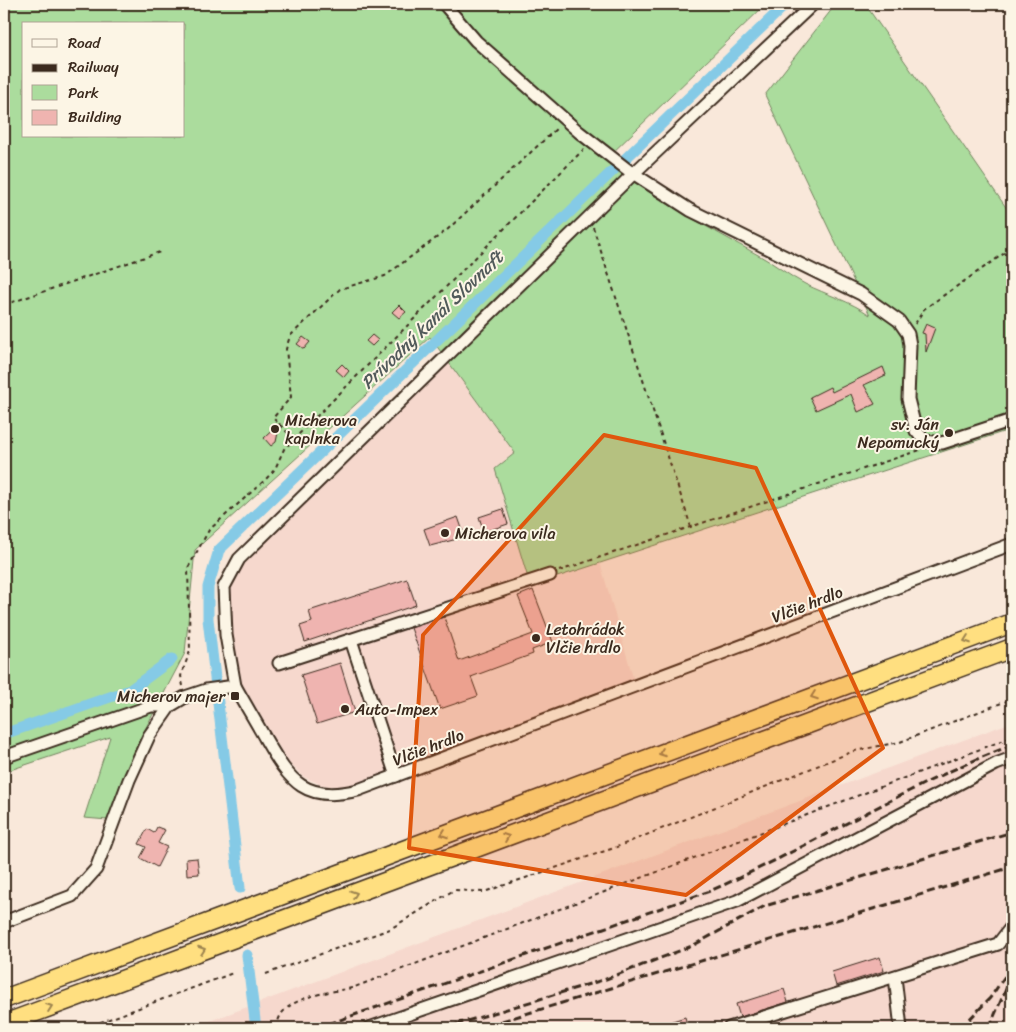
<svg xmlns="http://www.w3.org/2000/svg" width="1016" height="1032" font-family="Sriracha,sans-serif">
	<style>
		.built { fill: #f6d8cd }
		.green { fill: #abdc9d; stroke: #73835e; fill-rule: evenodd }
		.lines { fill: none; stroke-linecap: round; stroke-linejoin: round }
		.canal { stroke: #85cae6; stroke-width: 11 }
		.building { fill: #efb4b0; stroke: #3b2a1e }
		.minor-casing { stroke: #3b2a1e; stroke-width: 15 }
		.highway-casing { stroke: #3b2a1e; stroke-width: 21 }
		.path { stroke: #3b2a1e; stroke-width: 2; stroke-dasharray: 4 4; stroke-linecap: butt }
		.minor { stroke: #fcf5e5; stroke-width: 11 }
		.highway { stroke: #ffdf80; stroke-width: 18 }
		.rail { stroke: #3b2a1e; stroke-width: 3; stroke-dasharray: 8 4; stroke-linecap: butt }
		.oneway { stroke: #9d844f }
		.marked { fill: #df570d; fill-opacity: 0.2; stroke: #df570d; stroke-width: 4; stroke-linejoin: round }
		.poi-dot { fill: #3b2a1e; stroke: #fcf5e5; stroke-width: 2 }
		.labels { text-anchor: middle; stroke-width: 4; stroke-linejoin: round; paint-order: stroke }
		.poi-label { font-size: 16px; fill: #3b2a1e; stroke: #fcf5e5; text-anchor: start }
		.street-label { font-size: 16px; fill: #3b2a1e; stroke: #fcf5e5 }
		.water-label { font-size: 18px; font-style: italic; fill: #515a5a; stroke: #fcf5e5 }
	</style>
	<rect width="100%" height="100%" fill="#f9e8da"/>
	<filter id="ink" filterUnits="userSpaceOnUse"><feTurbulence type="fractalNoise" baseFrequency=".02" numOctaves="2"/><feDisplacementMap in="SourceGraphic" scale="10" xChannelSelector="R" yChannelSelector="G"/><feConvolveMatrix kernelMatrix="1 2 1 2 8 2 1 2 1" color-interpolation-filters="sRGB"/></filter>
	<g filter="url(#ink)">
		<g class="built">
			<polygon points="448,361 515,453 552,578 600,562 634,681 354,784 337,787 322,785 304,777 288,762 240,681 230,626 228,600 231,582 238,568"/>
			<polygon points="1012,722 1012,1028 191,1028 649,857"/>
		</g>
		<path class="green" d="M4,4H766L605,160C652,199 706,226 760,256C775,264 789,276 805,284C827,295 850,301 870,315L765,95L836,4H865L1012,216V429L551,579L528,578L495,469L515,453L430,337L195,550L185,653L141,737L108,820L84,818L110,737L4,772ZM24,24H184V136H24Z"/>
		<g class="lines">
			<g class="canal">
				<polyline points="4,734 130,690 172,659"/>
				<polyline points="240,888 208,619 208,587 219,550 786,4"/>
				<polyline points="247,955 256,1028"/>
			</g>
		</g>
		<g class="building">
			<polygon points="399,305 406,312 399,318 392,312"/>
			<polygon points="926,324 935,328 926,352 925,334 922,333"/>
			<polygon points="372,335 378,340 372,346 366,341"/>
			<polygon points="303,337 310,342 304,349 297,344"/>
			<polygon points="342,364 349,371 344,377 336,370"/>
			<polygon points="883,367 886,375 864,385 875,404 858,412 851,394 816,410 810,397 830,387 832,392"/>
			<polygon points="280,423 276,442 271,446 264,438"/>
			<polygon points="503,509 508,524 484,532 479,517"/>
			<polygon points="458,517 465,537 430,546 424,529"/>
			<polygon points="407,579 416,605 305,642 300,626 312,622 309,611"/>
			<polygon points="533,590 553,642 532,650 533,654 471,677 478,696 440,709 411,628 444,617 459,661 533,634 518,596"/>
			<polygon points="340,663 355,712 317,724 301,675"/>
			<polygon points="157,827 165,830 158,843 167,847 157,867 140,858 146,847 139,844 147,829 154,833"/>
			<polygon points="197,858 199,874 187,875 186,859"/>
			<polygon points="880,957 884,971 836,986 832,972"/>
			<polygon points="784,989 788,1002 740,1017 736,1004"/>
			<polygon points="685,1017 688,1028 657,1028 657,1026"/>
		</g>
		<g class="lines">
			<defs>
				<g id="minor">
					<polyline points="444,4 476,41 579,132 628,170 690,210 861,294 899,321 908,334 910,345 908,399 916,431 925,441 942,443 1012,420"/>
					<polyline points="351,640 396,776"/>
					<polyline points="279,663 550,575"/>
					<polyline points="235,686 226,635 224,587 239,559 633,174 813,4"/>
					<polyline points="4,757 151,706 170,706"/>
					<path d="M4,922L72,896L96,869L129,780L149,736L170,706L185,697L206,690L235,686C245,704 256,722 266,740C290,782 306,803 358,790L1012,544"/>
					<polyline points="895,977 901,1028"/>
					<polyline points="369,1028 737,901 996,764 1012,758"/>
					<polyline points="729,1028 998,944 1012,926"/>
				</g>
				<g id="highway">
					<polyline points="4,999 1012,623"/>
					<polyline points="4,1024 1012,648"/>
				</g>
			</defs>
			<use href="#minor" class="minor-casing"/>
			<use href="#highway" class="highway-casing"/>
			<g class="path">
				<polyline points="593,227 691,527"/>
				<polyline points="4,305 160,252"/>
				<polyline points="915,324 924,309 1012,248"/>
				<polyline points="294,439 273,418 291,397 286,349 290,336 340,289 385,276 447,230 557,128"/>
				<polyline points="559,571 920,450"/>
				<polyline points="183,686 181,676 190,651 188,568 209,530 266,479 275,469 284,449 584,149"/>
				<polyline points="266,974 390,929 454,890 484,892 614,848 854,751 900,742 1012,699"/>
				<polyline points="85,1028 233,973"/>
				<path d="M276,1028C277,1024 279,1017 282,1013C297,995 331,992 352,988L1012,737"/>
			</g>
			<use href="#minor" class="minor"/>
			<use href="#highway" class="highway"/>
			<g class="rail">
				<path d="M317,1028L710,891C813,846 907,785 1012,745"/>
				<polyline points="444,1028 606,979 692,946 765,906 1012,832"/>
				<polyline points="479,1028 1012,867"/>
				<polyline points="961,1028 990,998 1012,966"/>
				<polyline points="989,1028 1010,980"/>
			</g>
		</g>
		<defs><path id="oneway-chevron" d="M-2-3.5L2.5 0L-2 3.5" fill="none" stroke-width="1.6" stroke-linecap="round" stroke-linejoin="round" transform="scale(1.25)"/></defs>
		<g class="oneway">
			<use href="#oneway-chevron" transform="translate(967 640) rotate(160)"/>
			<use href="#oneway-chevron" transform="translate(814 696) rotate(160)"/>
			<use href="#oneway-chevron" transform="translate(662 753) rotate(160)"/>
			<use href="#oneway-chevron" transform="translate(444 834) rotate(160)"/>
			<use href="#oneway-chevron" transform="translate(506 837) rotate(-20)"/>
			<use href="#oneway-chevron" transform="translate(354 894) rotate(-20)"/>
			<use href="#oneway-chevron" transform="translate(202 950) rotate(-20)"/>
			<use href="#oneway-chevron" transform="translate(49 1007) rotate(-20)"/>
		</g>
	</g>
	<path class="marked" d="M604,435L756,468L883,748L686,895L409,848L423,635Z"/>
	<g class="poi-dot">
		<circle cx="275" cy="429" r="5"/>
		<circle cx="949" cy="433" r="5"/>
		<circle cx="445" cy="533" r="5"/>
		<circle cx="536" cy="638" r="5"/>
		<rect x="230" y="691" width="10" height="10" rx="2.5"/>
		<circle cx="345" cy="709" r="5"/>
	</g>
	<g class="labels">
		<g class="poi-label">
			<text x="285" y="426">Micherova<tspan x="285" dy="18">kaplnka</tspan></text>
			<text x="939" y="430" text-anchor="end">sv. Ján<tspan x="939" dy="18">Nepomucký</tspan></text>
			<text x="455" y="539">Micherova vila</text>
			<text x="546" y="635">Letohrádok<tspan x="546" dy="18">Vlčie hrdlo</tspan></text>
			<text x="225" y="702" text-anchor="end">Micherov majer</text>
			<text x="355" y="715">Auto-Impex</text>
		</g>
		<g class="street-label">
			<text transform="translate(807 604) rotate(-21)" y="6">Vlčie hrdlo</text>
			<text transform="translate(428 747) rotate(-21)" y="6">Vlčie hrdlo</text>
		</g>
		<g class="water-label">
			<text transform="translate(432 320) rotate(-44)" y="6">Prívodný kanál Slovnaft</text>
		</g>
	</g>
	<rect width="1016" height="1032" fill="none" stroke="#fcf5e5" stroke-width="20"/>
	<rect x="10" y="10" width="996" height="1012" fill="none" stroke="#3b2a1e" stroke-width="2" filter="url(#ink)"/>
	<rect x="22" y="22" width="162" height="115" fill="#fcf5e5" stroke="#afa495"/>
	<rect x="32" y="39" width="25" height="8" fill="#fcf5e5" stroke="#afa495"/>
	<text x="68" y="48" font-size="15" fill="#3b2a1e">Road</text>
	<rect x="32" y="64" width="25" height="8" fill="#3b2a1e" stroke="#afa495"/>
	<text x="68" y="72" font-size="15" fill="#3b2a1e">Railway</text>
	<rect x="32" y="85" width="25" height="15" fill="#abdc9d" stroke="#afa495"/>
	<text x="68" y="98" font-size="15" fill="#3b2a1e">Park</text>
	<rect x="32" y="110" width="25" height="15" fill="#efb4b0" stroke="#afa495"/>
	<text x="68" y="122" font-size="15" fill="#3b2a1e">Building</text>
</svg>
